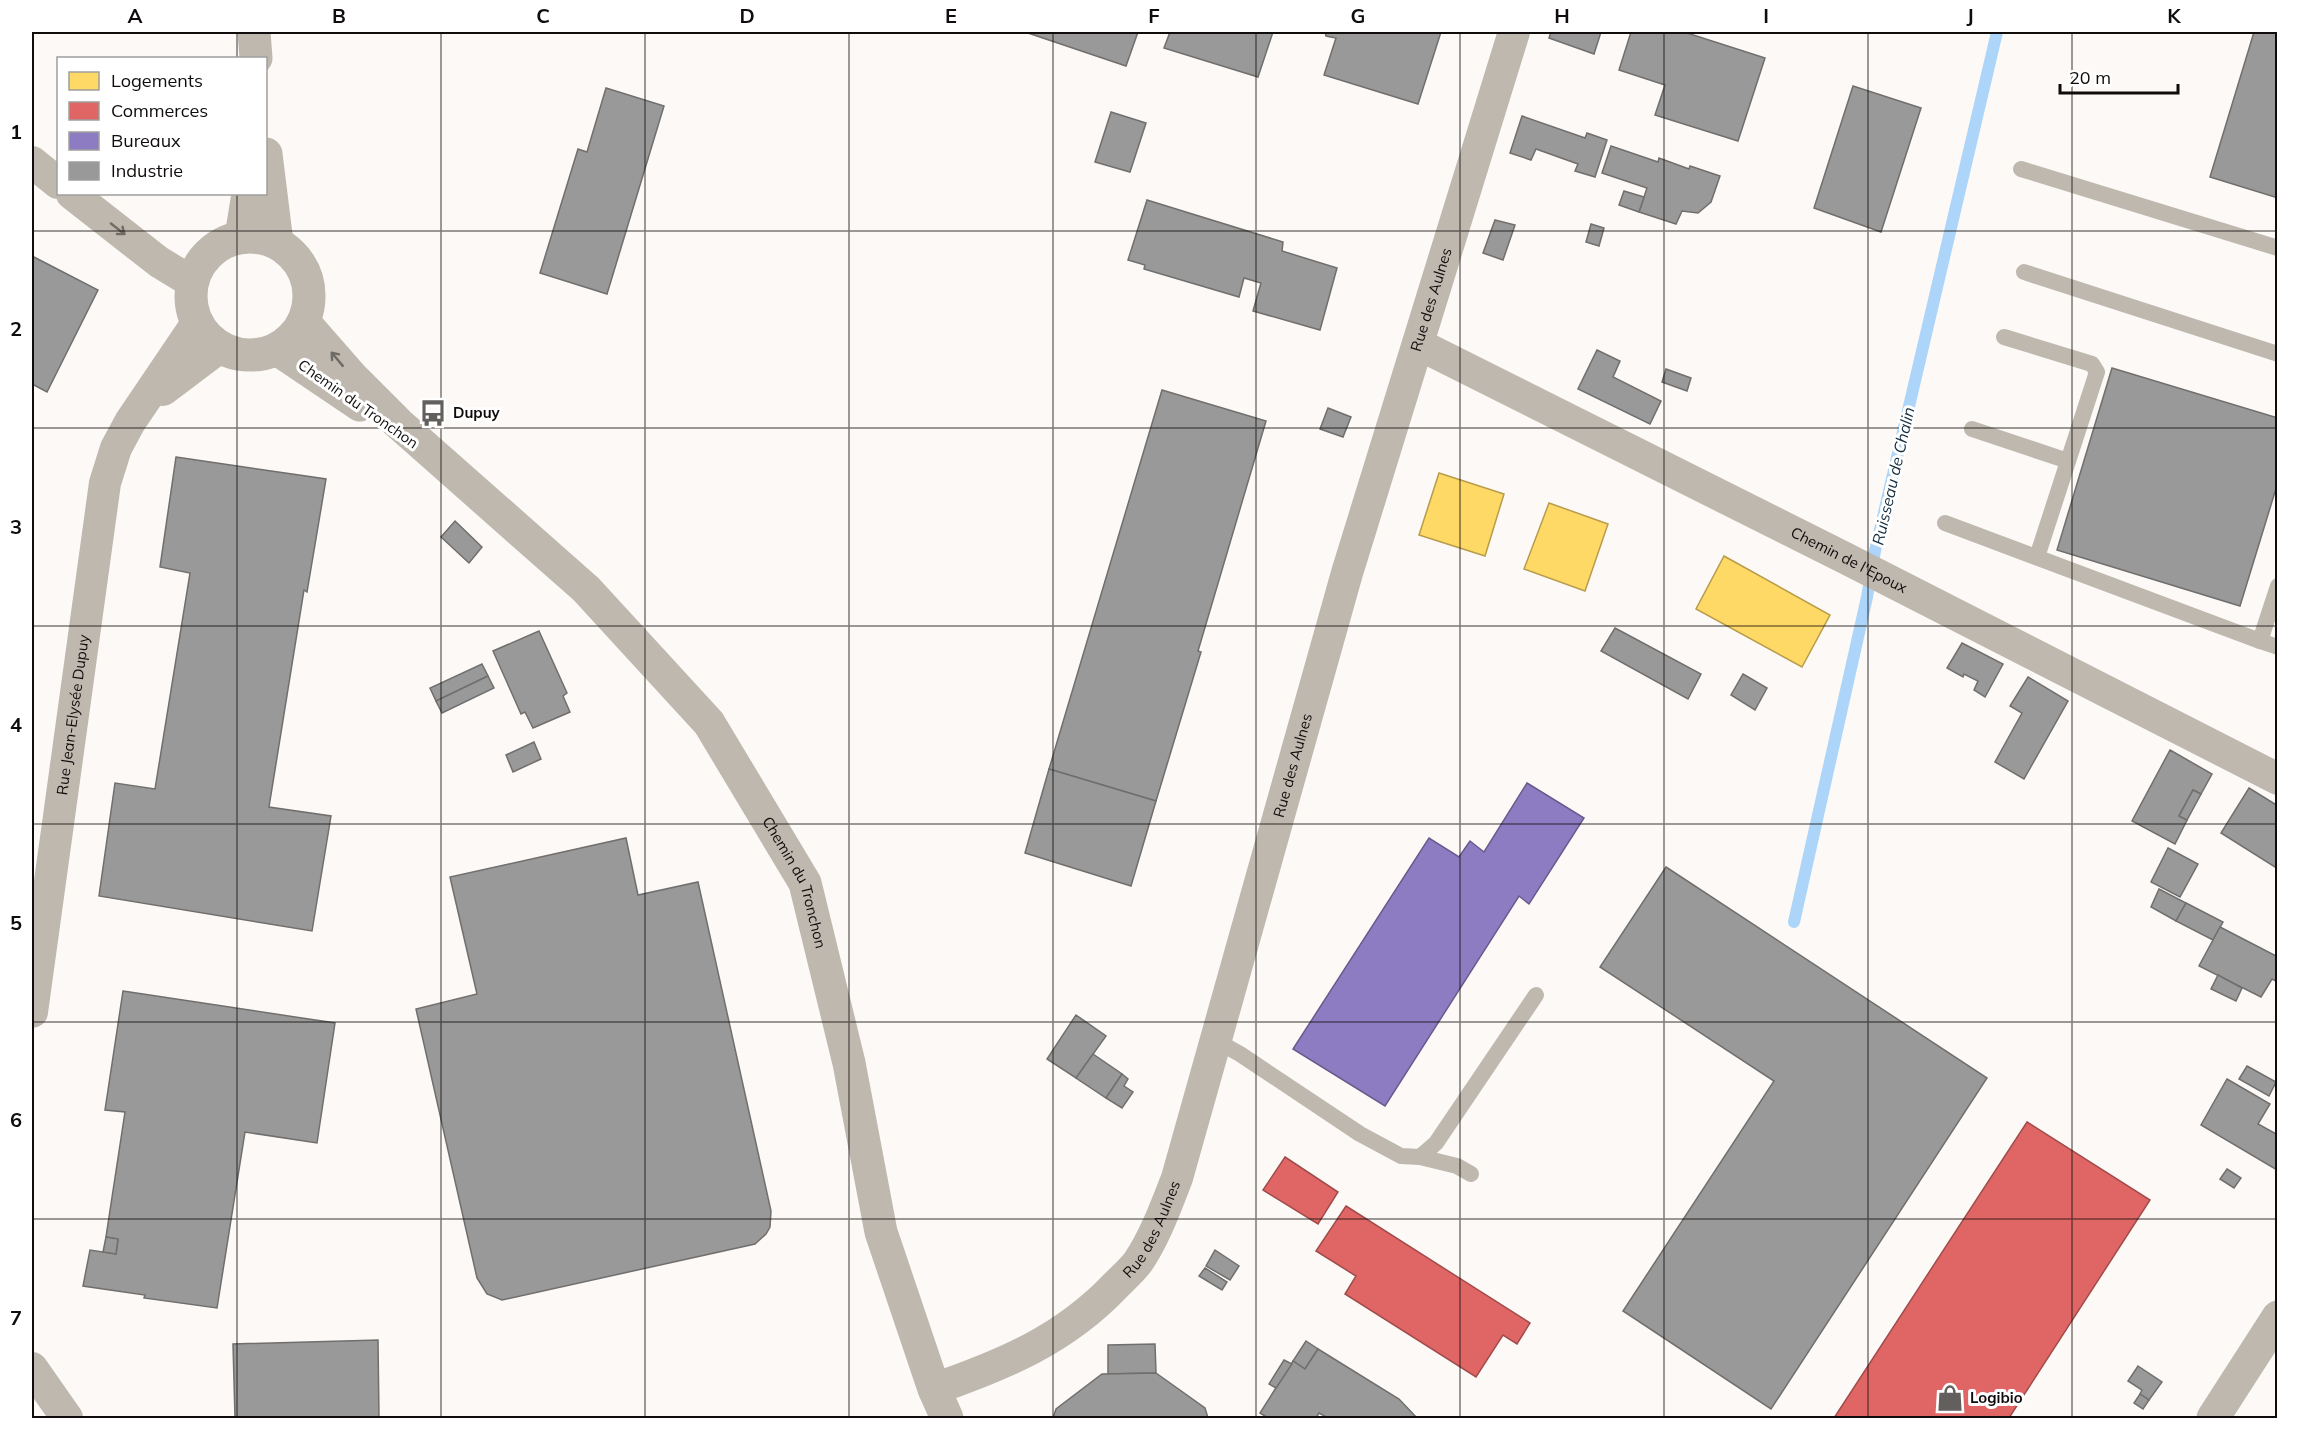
<svg xmlns="http://www.w3.org/2000/svg" width="2309" height="1450" font-family="Mulish,sans-serif">
	<style>
		.homes { fill: #ffd966; stroke: #b79c4b; stroke-width: 1.5 }
		.shops { fill: #e06666; stroke: #a14b4b; stroke-width: 1.5 }
		.offices { fill: #8e7cc3; stroke: #685a8c; stroke-width: 1.5 }
		.industry { fill: #999; stroke: #706f6e; stroke-width: 1.5 }
		.lines { fill: none; stroke-linecap: round; stroke-linejoin: round }
		.stream { stroke: #acd5f9; stroke-width: 12 }
		.service { stroke: #beb8af; stroke-width: 16 }
		.minor { stroke: #beb8af; stroke-width: 32 }
		.tertiary { stroke: #beb8af; stroke-width: 33 }
		.oneway { stroke: #6f6b65 }
		.grid { fill: none; stroke: #0f0c0b; stroke-width: 1.5; stroke-opacity: 0.55 }
		.labels { text-anchor: middle; stroke-width: 6; stroke-linejoin: round; paint-order: stroke }
		.street-label { font-size: 15px; fill: #0f0c0b; stroke: #fff }
		.poi-label { font-size: 15px; font-weight: bold; fill: #0f0c0b; stroke: #fff; text-anchor: start }
		.water-label { font-size: 16px; font-style: italic; fill: #122c41; stroke: #fff }
		.neatline { fill: none; stroke: #0f0c0b; stroke-width: 2 }
		.grid-label { font-size: 20px; text-anchor: middle; font-weight: bold; fill: #0f0c0b }
	</style>
	<rect width="100%" height="100%" fill="#fcf9f6"/>
	<g class="homes">
		<polygon points="1439,473 1504,494 1485,556 1419,535"/>
		<polygon points="1549,503 1608,524 1585,591 1524,569"/>
		<polygon points="1724,556 1830,615 1802,667 1696,609"/>
	</g>
	<g class="shops">
		<polygon points="2027,1122 2150,1200 2009,1418 1834,1418"/>
		<polygon points="1285,1157 1338,1192 1318,1224 1263,1190"/>
		<polygon points="1346,1206 1530,1323 1517,1344 1503,1335 1476,1377 1345,1294 1356,1276 1316,1251"/>
	</g>
	<polygon class="offices" points="1527,783 1584,818 1529,904 1519,896 1385,1106 1293,1049 1429,838 1459,857 1470,841 1484,852"/>
	<g class="industry">
		<polygon points="1025,32 1138,32 1126,66"/>
		<polygon points="1170,32 1273,32 1258,77 1164,48"/>
		<polygon points="1325,32 1441,32 1418,104 1324,75 1336,38 1326,36"/>
		<polygon points="1551,32 1601,32 1594,54 1549,38"/>
		<polygon points="1631,32 1684,32 1765,58 1738,141 1655,115 1665,85 1619,70"/>
		<polygon points="2254,32 2278,32 2278,198 2210,177"/>
		<polygon points="1853,86 1921,108 1881,232 1814,208"/>
		<polygon points="606,88 664,106 607,294 540,273 578,149 587,152"/>
		<polygon points="1111,112 1146,123 1130,172 1095,162"/>
		<polygon points="1522,116 1585,138 1587,133 1607,140 1595,177 1575,171 1578,164 1536,149 1531,160 1510,153"/>
		<polygon points="1611,146 1658,162 1659,158 1689,169 1690,166 1720,176 1711,202 1698,213 1682,211 1676,224 1639,212 1647,188 1602,173"/>
		<polygon points="1624,191 1644,197 1639,212 1619,205"/>
		<polygon points="1147,200 1283,242 1282,251 1337,268 1320,330 1253,311 1261,283 1244,278 1239,297 1144,269 1145,265 1128,260"/>
		<polygon points="1495,220 1515,225 1503,260 1483,253"/>
		<polygon points="1591,224 1604,228 1599,246 1586,242"/>
		<polygon points="32,256 98,290 47,392 32,384"/>
		<polygon points="1597,350 1620,361 1613,377 1661,401 1650,424 1578,389"/>
		<polygon points="2112,368 2278,418 2278,482 2240,606 2057,550"/>
		<polygon points="1666,369 1691,378 1687,391 1662,382"/>
		<polygon points="1162,390 1266,421 1198,651 1201,652 1156,801 1049,769"/>
		<polygon points="1328,408 1351,417 1343,437 1320,429"/>
		<polygon points="176,457 326,479 307,592 304,590 269,807 331,816 312,931 99,896 115,783 155,789 190,573 160,567"/>
		<polygon points="455,521 482,547 469,563 441,537"/>
		<polygon points="1615,628 1701,674 1688,699 1601,651"/>
		<polygon points="539,631 567,693 563,696 570,712 533,728 525,712 521,714 493,651"/>
		<polygon points="1962,643 2003,664 1985,697 1974,690 1978,681 1964,674 1963,677 1947,668"/>
		<polygon points="482,664 488,676 436,701 430,688"/>
		<polygon points="1743,674 1767,688 1755,710 1731,695"/>
		<polygon points="488,676 494,688 442,713 436,701"/>
		<polygon points="2028,677 2068,701 2024,779 1995,762 2022,713 2010,706"/>
		<polygon points="534,742 541,759 513,772 506,755"/>
		<polygon points="2170,750 2212,774 2201,794 2193,790 2179,816 2187,820 2175,844 2132,821"/>
		<polygon points="1049,769 1156,801 1131,886 1025,853"/>
		<polygon points="2249,788 2278,806 2278,869 2221,833"/>
		<polygon points="2193,790 2201,794 2187,820 2179,816"/>
		<polygon points="626,838 638,895 698,882 771,1211 770,1227 766,1234 755,1244 502,1300 487,1294 477,1278 416,1009 477,994 450,877"/>
		<polygon points="2168,848 2198,864 2180,897 2151,882"/>
		<polygon points="1666,867 1987,1078 1771,1409 1623,1311 1774,1081 1600,967"/>
		<polygon points="2159,889 2186,903 2176,921 2151,907"/>
		<polygon points="2186,903 2223,922 2213,940 2176,921"/>
		<polygon points="2220,927 2278,957 2278,982 2272,979 2261,997 2199,966"/>
		<polygon points="2218,975 2242,988 2236,1001 2211,989"/>
		<polygon points="123,991 335,1023 317,1143 245,1132 217,1308 144,1298 145,1295 83,1286 90,1250 116,1254 118,1239 106,1237 125,1112 105,1110"/>
		<polygon points="1076,1015 1106,1036 1076,1078 1047,1059"/>
		<polygon points="1093,1054 1122,1074 1106,1098 1076,1078"/>
		<polygon points="2247,1066 2276,1082 2269,1096 2239,1079"/>
		<polygon points="1122,1074 1128,1079 1124,1086 1133,1092 1122,1108 1106,1098"/>
		<polygon points="2227,1079 2270,1104 2258,1124 2278,1135 2277,1170 2201,1125"/>
		<polygon points="2227,1169 2241,1178 2234,1188 2220,1179"/>
		<polygon points="106,1237 118,1239 116,1254 103,1252"/>
		<polygon points="1215,1250 1239,1266 1230,1280 1206,1266"/>
		<polygon points="1205,1268 1227,1282 1222,1290 1199,1276"/>
		<polygon points="378,1340 379,1418 235,1418 233,1344"/>
		<polygon points="1306,1341 1318,1349 1305,1369 1293,1361"/>
		<polygon points="1155,1344 1156,1373 1108,1374 1108,1345"/>
		<polygon points="1318,1349 1399,1399 1417,1418 1328,1418 1319,1413 1316,1418 1268,1418 1260,1413 1293,1361 1305,1369"/>
		<polygon points="1284,1360 1292,1364 1276,1388 1269,1384"/>
		<polygon points="2138,1366 2162,1382 2149,1400 2140,1394 2142,1390 2128,1381"/>
		<polygon points="1156,1373 1205,1408 1208,1418 1053,1418 1056,1409 1102,1374"/>
		<polygon points="2140,1394 2149,1400 2143,1409 2134,1403"/>
	</g>
	<g class="lines">
		<polyline class="stream" points="1794,922 1867,597 1875,551 1997,32"/>
		<g class="service">
			<polyline points="2021,169 2278,248"/>
			<polyline points="2024,272 2278,354"/>
			<polyline points="2004,337 2092,364 2097,372 2037,557"/>
			<polyline points="1972,429 2068,461"/>
			<polyline points="1945,523 2260,641 2278,586"/>
			<polyline points="2260,641 2278,647"/>
			<polyline points="1215,1040 1240,1054 1360,1134 1401,1156 1420,1157 1436,1143 1536,995"/>
			<polyline points="1420,1157 1457,1166 1471,1174"/>
		</g>
		<g class="minor">
			<polyline points="32,162 58,183"/>
			<polyline points="72,194 159,262 192,282"/>
			<path id="s1" d="M1418,344L1845,558L2278,779"/>
			<polyline points="163,390 220,347"/>
			<path id="s2" d="M32,1012L105,483L116,448L130,422L197,323"/>
			<polyline points="32,1368 67,1418"/>
			<path id="s3" d="M934,1389C1003,1365 1064,1340 1116,1285C1123,1278 1132,1270 1138,1262C1155,1237 1166,1206 1177,1178L1347,573L1514,32"/>
		</g>
		<g class="tertiary">
			<polyline points="254,32 256,58"/>
			<polyline points="266,154 277,243"/>
			<circle cx="250" cy="296" r="59"/>
			<polyline points="241,237 248,194"/>
			<path id="s4" d="M304,322L353,378L398,423L586,589L709,723L805,883L849,1063L881,1232L934,1389L947,1418"/>
			<polyline points="277,349 360,405"/>
			<polyline points="2213,1418 2278,1317"/>
		</g>
	</g>
	<defs><path id="oneway-shaft" d="M-6 0H5M1.5-3L5.5 0L1.5 3" fill="none" stroke-width="1.6" stroke-linecap="round" stroke-linejoin="round" transform="scale(1.5)"/></defs>
	<g class="oneway">
		<use href="#oneway-shaft" transform="translate(118 229) rotate(38)"/>
		<use href="#oneway-shaft" transform="translate(337 359) rotate(-130)"/>
	</g>
	<path class="grid" d="M237,32V58M441,32V1418M645,32V1418M849,32V1418M1053,32V1418M1256,32V1418M1460,32V1418M1664,32V1418M1868,32V1418M2072,32V1418M237,194V1418M32,231H2278M32,428H2278M32,626H2278M32,824H2278M32,1022H2278M32,1219H2278"/>
	<defs>
		<symbol id="bus-bare" viewBox="-9 -9 18 18"><path d="M-5-6H5V4H4V6H2V4H-2V6H-4V4H-5ZM-3.5-4V0h7V-4ZM-3.5 1.2v1.5H-2V1.2ZM2 1.2v1.5H3.5V1.2Z" fill="#625f5d" stroke="#fff" stroke-width="2.5" paint-order="stroke"/></symbol>
		<symbol id="shop-bare" viewBox="-9 -9 18 18"><path d="M-5-2.5h2.3a2.7 3.5 0 0 1 5.4 0H5L5.5 6h-11ZM-1.5-2.5h3a1.5 2.3 0 0 0-3 0Z" fill="#625f5d" stroke="#fff" stroke-width="2.5" paint-order="stroke"/></symbol>
	</defs>
	<g fill-rule="evenodd">
		<use href="#bus-bare" x="414" y="394" width="38" height="38"/>
		<use href="#shop-bare" x="1931" y="1379" width="38" height="38"/>
	</g>
	<g class="labels">
		<g class="street-label">
			<text dy="5" stroke="none"><textPath href="#s3" startOffset="1251">Rue des Aulnes</textPath></text>
			<text transform="translate(358 404) rotate(35)" y="5">Chemin du Tronchon</text>
			<text dy="5" stroke="none"><textPath href="#s1" startOffset="482">Chemin de l'Epoux</textPath></text>
			<text dy="5" stroke="none"><textPath href="#s2" startOffset="300">Rue Jean-Elysée Dupuy</textPath></text>
			<text dy="5" stroke="none"><textPath href="#s3" startOffset="765">Rue des Aulnes</textPath></text>
			<text dy="5" stroke="none"><textPath href="#s4" startOffset="753">Chemin du Tronchon</textPath></text>
			<text dy="5" stroke="none"><textPath href="#s3" startOffset="279">Rue des Aulnes</textPath></text>
		</g>
		<g class="poi-label">
			<text x="453" y="418">Dupuy</text>
			<text x="1970" y="1403">Logibio</text>
		</g>
		<g class="water-label">
			<text transform="translate(1893 476) rotate(-77)" y="6">Ruisseau de Chalin</text>
		</g>
	</g>
	<rect width="2309" height="1450" fill="none" stroke="#ffffff" stroke-width="66"/>
	<rect x="57" y="57" width="210" height="138" fill="#ffffff" stroke="#9f9e9d" stroke-width="1.5"/>
	<rect x="69" y="72" width="30" height="18" fill="#ffd966" stroke="#9f9e9d" stroke-width="1.5"/>
	<text x="111" y="87" font-size="18" fill="#0f0c0b">Logements</text>
	<rect x="69" y="102" width="30" height="18" fill="#e06666" stroke="#9f9e9d" stroke-width="1.5"/>
	<text x="111" y="117" font-size="18" fill="#0f0c0b">Commerces</text>
	<rect x="69" y="132" width="30" height="18" fill="#8e7cc3" stroke="#9f9e9d" stroke-width="1.5"/>
	<text x="111" y="147" font-size="18" fill="#0f0c0b">Bureaux</text>
	<rect x="69" y="162" width="30" height="18" fill="#999999" stroke="#9f9e9d" stroke-width="1.5"/>
	<text x="111" y="177" font-size="18" fill="#0f0c0b">Industrie</text>
	<path d="M2060 84v9h118v-9" fill="none" stroke="#0f0c0b" stroke-width="3"/>
	<text x="2069" y="84" font-size="18" fill="#0f0c0b" stroke="#ffffff" stroke-width="4.5" paint-order="stroke">20 m</text>
	<rect x="33" y="33" width="2243" height="1384" class="neatline"/>
	<g class="grid-label">
		<text x="135" y="23">A</text>
		<text x="339" y="23">B</text>
		<text x="543" y="23">C</text>
		<text x="747" y="23">D</text>
		<text x="951" y="23">E</text>
		<text x="1154" y="23">F</text>
		<text x="1358" y="23">G</text>
		<text x="1562" y="23">H</text>
		<text x="1766" y="23">I</text>
		<text x="1970" y="23">J</text>
		<text x="2174" y="23">K</text>
		<text x="16" y="139">1</text>
		<text x="16" y="336">2</text>
		<text x="16" y="534">3</text>
		<text x="16" y="732">4</text>
		<text x="16" y="930">5</text>
		<text x="16" y="1127">6</text>
		<text x="16" y="1325">7</text>
	</g>
</svg>
